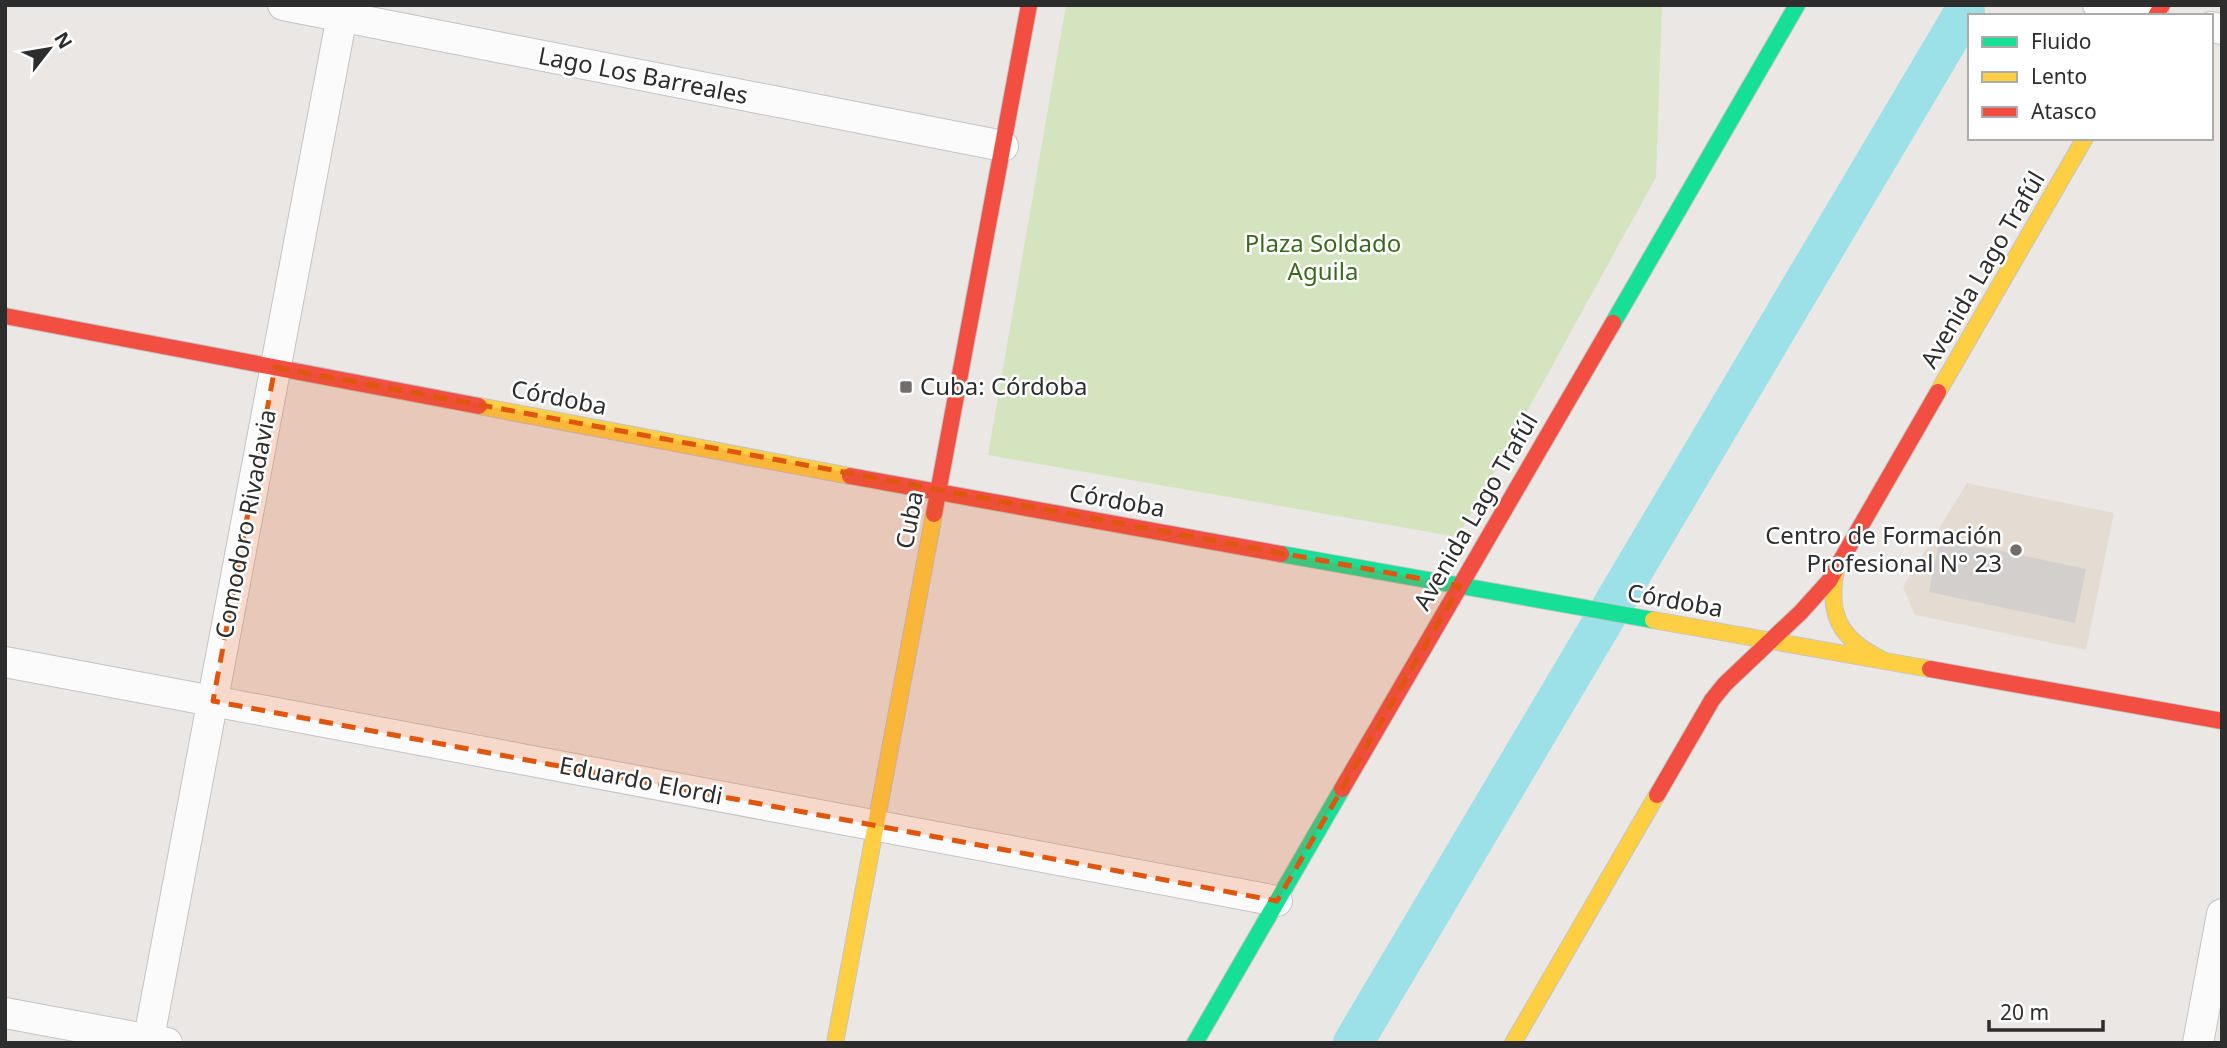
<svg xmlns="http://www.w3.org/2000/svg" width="2227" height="1048" font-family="'Noto Sans',sans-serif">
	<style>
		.education { fill: #e4dcd3 }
		.green { fill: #d3e4bf }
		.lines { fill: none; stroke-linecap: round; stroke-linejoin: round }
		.canal { stroke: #9ce0e8; stroke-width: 40 }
		.building { fill: #d2cfcd }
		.street-casing { stroke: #c5c4c4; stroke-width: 32 }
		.fast-casing { stroke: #c5c4c4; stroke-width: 18 }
		.slow-casing { stroke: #c5c4c4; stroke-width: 18 }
		.jam-casing { stroke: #c5c4c4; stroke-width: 18 }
		.street { stroke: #fcfbfb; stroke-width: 30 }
		.fast { stroke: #16e098; stroke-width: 16 }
		.slow { stroke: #ffcf43; stroke-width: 16 }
		.jam { stroke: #f24e42; stroke-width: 16 }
		.marked { fill: #df570e; fill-opacity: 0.2; stroke: #df570e; stroke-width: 5; stroke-dasharray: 14 9; stroke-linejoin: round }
		.poi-dot { fill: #6f6e6d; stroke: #fff; stroke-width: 2.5 }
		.labels { text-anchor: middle; stroke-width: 5; stroke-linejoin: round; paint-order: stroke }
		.street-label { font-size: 24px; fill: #2d2d2d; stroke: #fff }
		.park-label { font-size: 24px; fill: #3a681f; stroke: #fff }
		.poi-label { font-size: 24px; fill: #2d2d2d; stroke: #fff; text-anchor: start }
	</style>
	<rect width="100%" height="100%" fill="#eae7e4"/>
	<polygon class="education" points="1967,483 2114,513 2086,650 1915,615 1903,587"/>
	<polygon class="green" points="1066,5 1662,5 1656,177 1458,537 988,455"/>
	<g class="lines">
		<polyline class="canal" points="1353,1043 1965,11"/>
	</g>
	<polygon class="building" points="1940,538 2086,569 2075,623 1929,592"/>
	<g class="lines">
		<defs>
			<g id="street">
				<polyline points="283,5 1003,146"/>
				<polyline points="2098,5 2153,16"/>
				<polyline points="2211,27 2222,29"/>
				<polyline points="5,662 1277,901"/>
				<polyline points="5,1013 167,1043"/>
				<polyline points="148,1043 344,5"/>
				<polyline points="2198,1043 2222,914"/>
			</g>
			<g id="fast">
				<polyline points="1613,323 1797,5"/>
				<polyline points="1281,554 1653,620"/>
				<polyline points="1195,1043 1342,789"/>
			</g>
			<g id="slow">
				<polyline points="1938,392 2085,138"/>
				<polyline points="479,406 850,476"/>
				<path d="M1836,570C1827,615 1840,639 1881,659"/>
				<polyline points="1653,620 1930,669"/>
				<polyline points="835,1043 934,514"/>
				<polyline points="1513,1043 1657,795"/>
			</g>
			<g id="jam">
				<polyline points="2156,16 2162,5"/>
				<polyline points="5,316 479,406"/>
				<polyline points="850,476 1281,554"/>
				<polyline points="934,514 1029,5"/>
				<polyline points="1930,669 2222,721"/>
				<polyline points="1342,789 1613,323"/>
				<polyline points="1657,795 1712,700 1725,684 1801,612 1829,581 1938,392"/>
			</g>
		</defs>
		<use href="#street" class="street-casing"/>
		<use href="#fast" class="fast-casing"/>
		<use href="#slow" class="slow-casing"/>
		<use href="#jam" class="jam-casing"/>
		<use href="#street" class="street"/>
		<use href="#fast" class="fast"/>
		<use href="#slow" class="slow"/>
		<use href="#jam" class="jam"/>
	</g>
	<path class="marked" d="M275,367L1460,586L1277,901L213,701Z"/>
	<g class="poi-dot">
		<rect x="899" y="380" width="14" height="14" rx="3.5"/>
		<circle cx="2016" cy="550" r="7"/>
	</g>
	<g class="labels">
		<g class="street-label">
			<text transform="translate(643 76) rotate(11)" y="8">Lago Los Barreales</text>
			<text transform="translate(1983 270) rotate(-60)" y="8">Avenida Lago Trafúl</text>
			<text transform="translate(559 398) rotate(11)" y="8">Córdoba</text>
			<text transform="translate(1117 501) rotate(10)" y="8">Córdoba</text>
			<text transform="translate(1476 512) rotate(-60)" y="8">Avenida Lago Trafúl</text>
			<text transform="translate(910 520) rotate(-79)" y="8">Cuba</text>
			<text transform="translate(246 524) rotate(-79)" y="8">Comodoro Rivadavia</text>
			<text transform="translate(1675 601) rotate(10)" y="8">Córdoba</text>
			<text transform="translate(641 781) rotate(11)" y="8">Eduardo Elordi</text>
		</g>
		<g class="park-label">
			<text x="1323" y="252">Plaza Soldado<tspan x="1323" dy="28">Aguila</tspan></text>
		</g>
		<g class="poi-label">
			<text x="920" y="395">Cuba: Córdoba</text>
			<text x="2002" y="544" text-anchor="end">Centro de Formación<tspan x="2002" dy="28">Profesional N° 23</tspan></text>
		</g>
	</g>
	<rect width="2227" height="1048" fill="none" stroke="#2d2d2d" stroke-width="14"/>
	<rect x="1968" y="14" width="245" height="126" fill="#ffffff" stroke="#ababab" stroke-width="2"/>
	<rect x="1982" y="37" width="35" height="10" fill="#16e098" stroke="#ababab" stroke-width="2"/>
	<text x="2031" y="49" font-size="21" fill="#2d2d2d">Fluido</text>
	<rect x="1982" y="72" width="35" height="10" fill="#ffcf43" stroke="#ababab" stroke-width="2"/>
	<text x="2031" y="84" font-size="21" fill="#2d2d2d">Lento</text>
	<rect x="1982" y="107" width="35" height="10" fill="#f24e42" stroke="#ababab" stroke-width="2"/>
	<text x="2031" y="119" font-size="21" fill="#2d2d2d">Atasco</text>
	<g transform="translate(49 49) rotate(59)" stroke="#ffffff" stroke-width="5" paint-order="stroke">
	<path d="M0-5L12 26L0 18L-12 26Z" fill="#2d2d2d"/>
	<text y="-10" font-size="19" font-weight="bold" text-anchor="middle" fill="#2d2d2d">N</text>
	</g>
	<path d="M1989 1020v10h114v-10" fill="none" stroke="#2d2d2d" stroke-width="3.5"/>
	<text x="2000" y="1020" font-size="21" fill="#2d2d2d" stroke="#ffffff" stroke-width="5" paint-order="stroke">20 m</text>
</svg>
